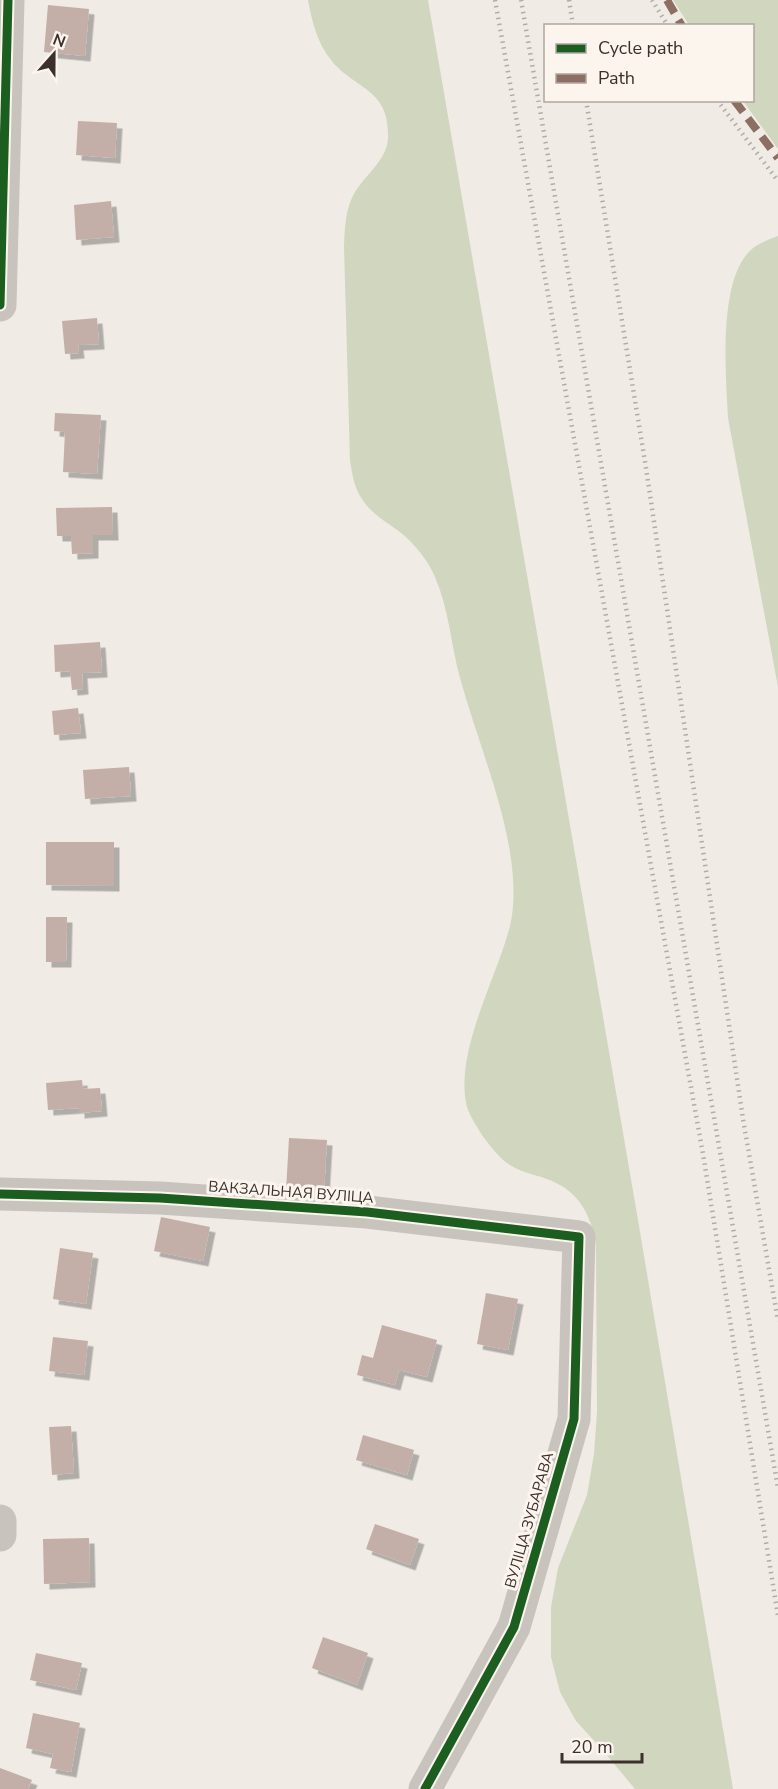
<svg xmlns="http://www.w3.org/2000/svg" width="778" height="1789" font-family="'Nunito Sans',sans-serif">
	<style>
		.green { fill: #d1d6bf }
		.building { fill: #c3afa7; filter: url(#shadow) }
		.lines { fill: none; stroke-linecap: round; stroke-linejoin: round }
		.minor { stroke: #c9c3be; stroke-width: 33 }
		.rail { stroke: #b1aca8; stroke-width: 4.5; stroke-dasharray: 1.5 4.5; stroke-linecap: butt }
		.quiet { stroke: #8d6e63; stroke-width: 8; stroke-dasharray: 15 8; stroke-linecap: butt }
		.cycleway-casing { stroke: #fbf5ee; stroke-width: 13 }
		.cycleway { stroke: #1b5e20; stroke-width: 9 }
		.labels { text-anchor: middle; stroke-width: 6; stroke-linejoin: round; paint-order: stroke }
		.street-label { font-size: 15px; fill: #3b302b; stroke: #fbf5ee }
	</style>
	<defs>
		<filter id="shadow"><feDropShadow dx="5.5" dy="5.5" stdDeviation="0" flood-color="#0004"/></filter>
	</defs>
	<rect width="100%" height="100%" fill="#f0ebe5"/>
	<g class="green">
		<path d="M308,0H428L638,1220L733,1789H635L600,1747L576,1721L560,1692L551,1657V1607L558,1568L587,1495L594,1454L597,1412L596,1244C591,1216 580,1193 552,1181C538,1175 522,1173 510,1165C499,1158 490,1146 482,1135C477,1127 470,1116 467,1107C454,1055 494,983 508,933C516,908 514,878 510,852C500,792 476,736 460,678C451,645 449,609 435,577C429,563 420,551 409,540C394,525 374,518 362,499C354,488 352,473 350,460L344,246C345,227 345,209 355,192C366,174 387,160 388,138C390,88 355,90 331,60C317,43 312,21 308,0Z"/>
		<polygon points="673,0 778,0 778,149 743,101 752,100 752,26 689,25"/>
		<path d="M778,236V687L728,418C726,375 717,277 753,248C760,243 770,239 778,236Z"/>
	</g>
	<g class="building">
		<polygon points="48,5 89,9 85,56 44,52"/>
		<polygon points="78,121 117,123 115,158 76,155"/>
		<polygon points="111,201 114,237 76,240 74,205"/>
		<polygon points="97,318 99,344 78,345 79,353 65,354 62,321"/>
		<polygon points="55,413 101,415 97,474 63,472 65,432 54,431"/>
		<polygon points="112,507 113,535 93,535 93,553 72,554 71,536 57,536 56,508"/>
		<polygon points="100,642 102,672 82,673 83,689 72,690 70,671 55,672 54,645"/>
		<polygon points="78,708 81,733 54,735 52,711"/>
		<polygon points="129,767 131,796 85,799 83,770"/>
		<polygon points="46,842 114,842 114,886 46,885"/>
		<polygon points="46,917 67,917 66,962 46,962"/>
		<polygon points="82,1080 83,1089 100,1088 102,1111 79,1113 79,1108 48,1110 46,1083"/>
		<polygon points="289,1138 327,1140 324,1192 286,1191"/>
		<polygon points="161,1217 210,1227 203,1261 154,1251"/>
		<polygon points="60,1248 93,1253 86,1304 53,1299"/>
		<polygon points="486,1293 518,1299 508,1350 477,1344"/>
		<polygon points="382,1325 437,1340 427,1377 399,1370 395,1385 357,1375 362,1355 373,1358"/>
		<polygon points="53,1337 88,1341 84,1375 49,1371"/>
		<polygon points="71,1426 74,1473 52,1475 49,1427"/>
		<polygon points="363,1435 414,1450 407,1475 356,1460"/>
		<polygon points="375,1524 419,1539 410,1565 366,1549"/>
		<polygon points="89,1538 90,1582 44,1584 43,1539"/>
		<polygon points="323,1637 368,1653 357,1685 312,1668"/>
		<polygon points="36,1653 82,1663 76,1690 30,1680"/>
		<polygon points="33,1713 80,1723 71,1772 50,1768 53,1754 26,1748"/>
		<polygon points="0,1768 32,1780 28,1789 0,1789"/>
	</g>
	<g class="lines">
		<g class="minor">
			<polyline points="0,305 8,0"/>
			<polyline points="0,1194 160,1198 367,1212 579,1237 574,1419 514,1627 425,1789"/>
			<polyline points="0,1521 0,1535"/>
		</g>
		<g class="rail">
			<polyline points="495,0 703,1154 778,1616"/>
			<polyline points="521,0 778,1488"/>
			<polyline points="569,0 573,26"/>
			<polyline points="652,0 668,26"/>
			<polyline points="586,100 646,468 743,1119 778,1321"/>
			<polyline points="717,100 778,181"/>
		</g>
		<g class="quiet">
			<polyline points="667,0 682,26"/>
			<polyline points="734,100 778,158"/>
		</g>
		<defs>
			<g id="cycleway">
				<polyline points="0,305 8,0"/>
				<polyline points="0,1194 160,1198 367,1212 579,1237 574,1419 514,1627 425,1789"/>
			</g>
		</defs>
		<use href="#cycleway" class="cycleway-casing"/>
		<use href="#cycleway" class="cycleway"/>
	</g>
	<g class="labels">
		<g class="street-label">
			<text transform="translate(291 1192) rotate(4)" y="5">ВАКЗАЛЬНАЯ ВУЛІЦА</text>
			<text transform="translate(529 1520) rotate(-74)" y="5">ВУЛІЦА ЗУБАРАВА</text>
		</g>
	</g>
	<rect x="544" y="24" width="210" height="78" fill="#fbf5ee" stroke="#aea6a0" stroke-width="1.5"/>
	<rect x="556" y="44" width="30" height="9" fill="#1b5e20" stroke="#aea6a0" stroke-width="1.5"/>
	<text x="598" y="54" font-size="18" fill="#3b302b">Cycle path</text>
	<rect x="556" y="74" width="30" height="9" fill="#8d6e63" stroke="#aea6a0" stroke-width="1.5"/>
	<text x="598" y="84" font-size="18" fill="#3b302b">Path</text>
	<g transform="translate(54 54) rotate(21)" stroke="#fbf5ee" stroke-width="4.5" paint-order="stroke">
	<path d="M0-4.5L10 22L0 15L-10 22Z" fill="#3b302b"/>
	<text y="-9" font-size="16" font-weight="bold" text-anchor="middle" fill="#3b302b">N</text>
	</g>
	<path d="M562 1753v9h80v-9" fill="none" stroke="#3b302b" stroke-width="3"/>
	<text x="571" y="1753" font-size="18" fill="#3b302b" stroke="#fbf5ee" stroke-width="4.5" paint-order="stroke">20 m</text>
</svg>
